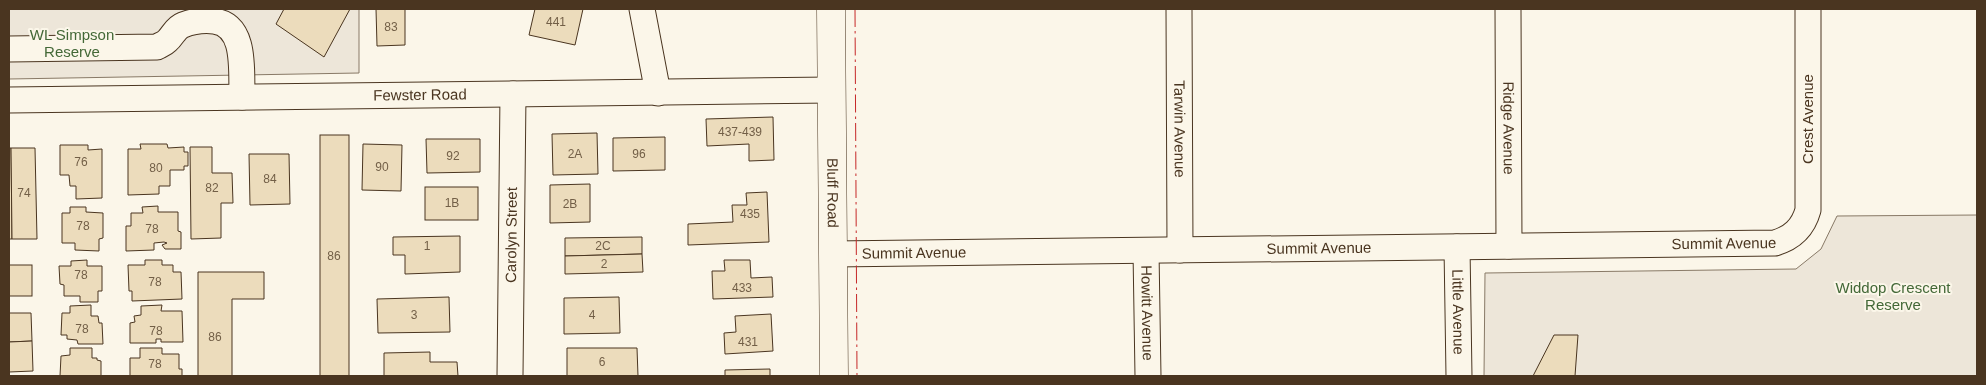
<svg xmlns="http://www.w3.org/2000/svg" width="1986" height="385" font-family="Arial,sans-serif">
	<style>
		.green { fill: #ede6d9; stroke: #887966 }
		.building { fill: #ecdcbc; stroke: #4a3520 }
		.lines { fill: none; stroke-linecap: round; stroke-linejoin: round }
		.minor-casing { stroke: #4a3520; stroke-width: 27 }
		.major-casing { stroke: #4a3520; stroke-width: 29 }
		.minor { stroke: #fbf6e9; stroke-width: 25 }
		.major { stroke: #fbf6e9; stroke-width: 28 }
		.power { stroke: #c62828; stroke-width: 1; stroke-dasharray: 18 4 2.5 4; stroke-linecap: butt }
		.labels { text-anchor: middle; stroke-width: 4; stroke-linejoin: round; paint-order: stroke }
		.number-label { font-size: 12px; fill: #725f47 }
		.park-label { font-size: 15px; fill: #436837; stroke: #fbf6e9 }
		.street-label { font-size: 15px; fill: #4a3520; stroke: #fbf6e9 }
	</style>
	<rect width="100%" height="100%" fill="#fbf6e9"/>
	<g class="green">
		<polygon points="9,9 359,9 359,73 9,79"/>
		<polygon points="1977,215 1977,376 1484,376 1485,273 1796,269 1821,249 1837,216"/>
	</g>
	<g class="building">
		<polygon points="284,9 350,9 324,57 276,24"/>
		<polygon points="376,9 405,9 405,45 377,46"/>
		<polygon points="535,9 583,9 575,45 529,35"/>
		<polygon points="773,117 774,160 749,161 749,144 707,146 706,119"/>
		<polygon points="597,133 598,174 553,175 552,134"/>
		<rect x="320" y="135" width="29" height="241"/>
		<polygon points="665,137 665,170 613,171 613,138"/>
		<polygon points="426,139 480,139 480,172 427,173"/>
		<polygon points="140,144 167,144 168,148 184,147 184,152 188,152 188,166 184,166 184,170 170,170 170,186 159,186 159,194 128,195 128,149 141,149"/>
		<polygon points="363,144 402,145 401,191 362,190"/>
		<polygon points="60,145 88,145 88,150 102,149 102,198 76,199 76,186 70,186 69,175 60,175"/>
		<polygon points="190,147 212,147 212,173 232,173 233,203 221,203 221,238 191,239"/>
		<polygon points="9,148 11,148 12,239 9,239"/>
		<polygon points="11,148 35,148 37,239 12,239"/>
		<polygon points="249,154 289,154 290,204 250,205"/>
		<polygon points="590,184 590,222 550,223 550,185"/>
		<rect x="425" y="187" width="53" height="33"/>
		<polygon points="767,192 769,242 688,245 688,224 733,222 732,205 747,205 746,193"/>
		<polygon points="158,206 158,212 178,212 178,231 181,232 181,249 165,249 162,245 167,243 164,242 154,243 154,250 126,251 126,226 131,226 131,213 143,213 142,207"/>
		<polygon points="70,207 86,207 86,212 103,213 103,238 99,239 99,251 75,250 75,243 62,243 62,213 70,213"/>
		<polygon points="460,236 460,272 405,274 405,255 393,255 393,237"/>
		<polygon points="642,237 642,254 565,256 565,238"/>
		<polygon points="642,254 643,272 565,274 565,256"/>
		<polygon points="87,260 87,266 102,266 102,291 98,291 98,302 80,302 80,296 64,296 64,285 60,284 59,266 71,266 71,261"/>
		<polygon points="145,260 162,260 162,265 173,265 173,272 181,272 182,299 132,301 132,291 129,291 128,265 145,265"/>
		<polygon points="724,260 750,260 751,278 772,277 773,297 713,299 712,271 725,271"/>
		<rect x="9" y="265" width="23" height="31"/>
		<polygon points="198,272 264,272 264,299 232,299 232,376 198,376"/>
		<polygon points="449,297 450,332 378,333 377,299"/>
		<polygon points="619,297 620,333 564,334 564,298"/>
		<polygon points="91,305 91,316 98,316 99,323 102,323 103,344 78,344 77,340 67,339 67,335 61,335 62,313 70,313 70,306"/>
		<polygon points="162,305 161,311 182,311 183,342 161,342 161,339 156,339 156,343 130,343 130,323 135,322 134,316 141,315 141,306"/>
		<polygon points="9,313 31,313 32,341 9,342"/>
		<polygon points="771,314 773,351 725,354 724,333 736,332 735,316"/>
		<polygon points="1554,335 1578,335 1575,376 1533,376"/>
		<polygon points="32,341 33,371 9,372 9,342"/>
		<polygon points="70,348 92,348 92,358 97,358 97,360 101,361 101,376 60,376 61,356 70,355"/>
		<polygon points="140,348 162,348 162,354 179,354 179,369 182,369 182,376 130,376 130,358 140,358"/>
		<polygon points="567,348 637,348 638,376 567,376"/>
		<polygon points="430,352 430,362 457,362 458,376 384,376 384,353"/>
		<polygon points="770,369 770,376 725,376 725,370"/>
	</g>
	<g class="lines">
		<defs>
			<g id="minor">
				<polyline points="642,9 658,93"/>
				<path id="s1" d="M1179,9L1180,250"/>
				<path id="s2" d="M1508,9L1509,246"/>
				<path d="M9,49L157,47C160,45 164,44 167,41C173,36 175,28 183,25C193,21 204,20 214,21C247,25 241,72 242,97"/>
				<path id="s3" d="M9,100L832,90"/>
				<path id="s4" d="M1457,247L1459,376"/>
				<path id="s5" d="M1146,251L1148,376"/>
				<path id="s6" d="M833,254L1775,243C1792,238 1803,228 1808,210V9"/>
				<path id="s7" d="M510,376L513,94"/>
			</g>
			<g id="major">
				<path id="s8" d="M831,9L834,376"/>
			</g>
		</defs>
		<use href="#minor" class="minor-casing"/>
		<use href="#major" class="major-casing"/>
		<use href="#minor" class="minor"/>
		<use href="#major" class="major"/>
		<polyline class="power" points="855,9 857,376"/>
	</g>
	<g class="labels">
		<g class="number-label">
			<text x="556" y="26">441</text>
			<text x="391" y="31">83</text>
			<text x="740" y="136">437-439</text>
			<text x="575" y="158">2A</text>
			<text x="639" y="158">96</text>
			<text x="453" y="160">92</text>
			<text x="81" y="166">76</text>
			<text x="382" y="171">90</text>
			<text x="156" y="172">80</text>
			<text x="270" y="183">84</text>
			<text x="212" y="192">82</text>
			<text x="24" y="197">74</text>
			<text x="452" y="207">1B</text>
			<text x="570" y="208">2B</text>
			<text x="750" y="218">435</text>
			<text x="83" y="230">78</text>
			<text x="152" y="233">78</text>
			<text x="427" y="250">1</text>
			<text x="603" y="250">2C</text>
			<text x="334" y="260">86</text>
			<text x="604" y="268">2</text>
			<text x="81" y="279">78</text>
			<text x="155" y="286">78</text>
			<text x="742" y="292">433</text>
			<text x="414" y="319">3</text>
			<text x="592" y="319">4</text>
			<text x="82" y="333">78</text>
			<text x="156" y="335">78</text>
			<text x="215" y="341">86</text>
			<text x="748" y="346">431</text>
			<text x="602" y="366">6</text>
			<text x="155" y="368">78</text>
		</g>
		<g class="park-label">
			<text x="72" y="40">WL Simpson<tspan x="72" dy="17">Reserve</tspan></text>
			<text x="1893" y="293">Widdop Crescent<tspan x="1893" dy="17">Reserve</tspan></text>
		</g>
		<g class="street-label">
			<text dy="5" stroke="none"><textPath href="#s3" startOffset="411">Fewster Road</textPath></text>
			<text transform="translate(1808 119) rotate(-90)" y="5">Crest Avenue</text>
			<text dy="5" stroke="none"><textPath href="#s2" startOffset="119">Ridge Avenue</textPath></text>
			<text dy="5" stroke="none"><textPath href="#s1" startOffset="120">Tarwin Avenue</textPath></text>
			<text dy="5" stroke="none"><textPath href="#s8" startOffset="184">Bluff Road</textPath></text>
			<text dy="5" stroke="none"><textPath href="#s7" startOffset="141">Carolyn Street</textPath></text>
			<text dy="5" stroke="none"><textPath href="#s6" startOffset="891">Summit Avenue</textPath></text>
			<text dy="5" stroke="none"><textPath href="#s6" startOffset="486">Summit Avenue</textPath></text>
			<text dy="5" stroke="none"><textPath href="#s6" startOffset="81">Summit Avenue</textPath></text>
			<text dy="5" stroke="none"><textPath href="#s4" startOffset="65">Little Avenue</textPath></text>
			<text dy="5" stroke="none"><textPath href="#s5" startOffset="62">Howitt Avenue</textPath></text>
		</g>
	</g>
	<rect width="1986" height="385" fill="none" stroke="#4a3520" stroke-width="20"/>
</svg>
